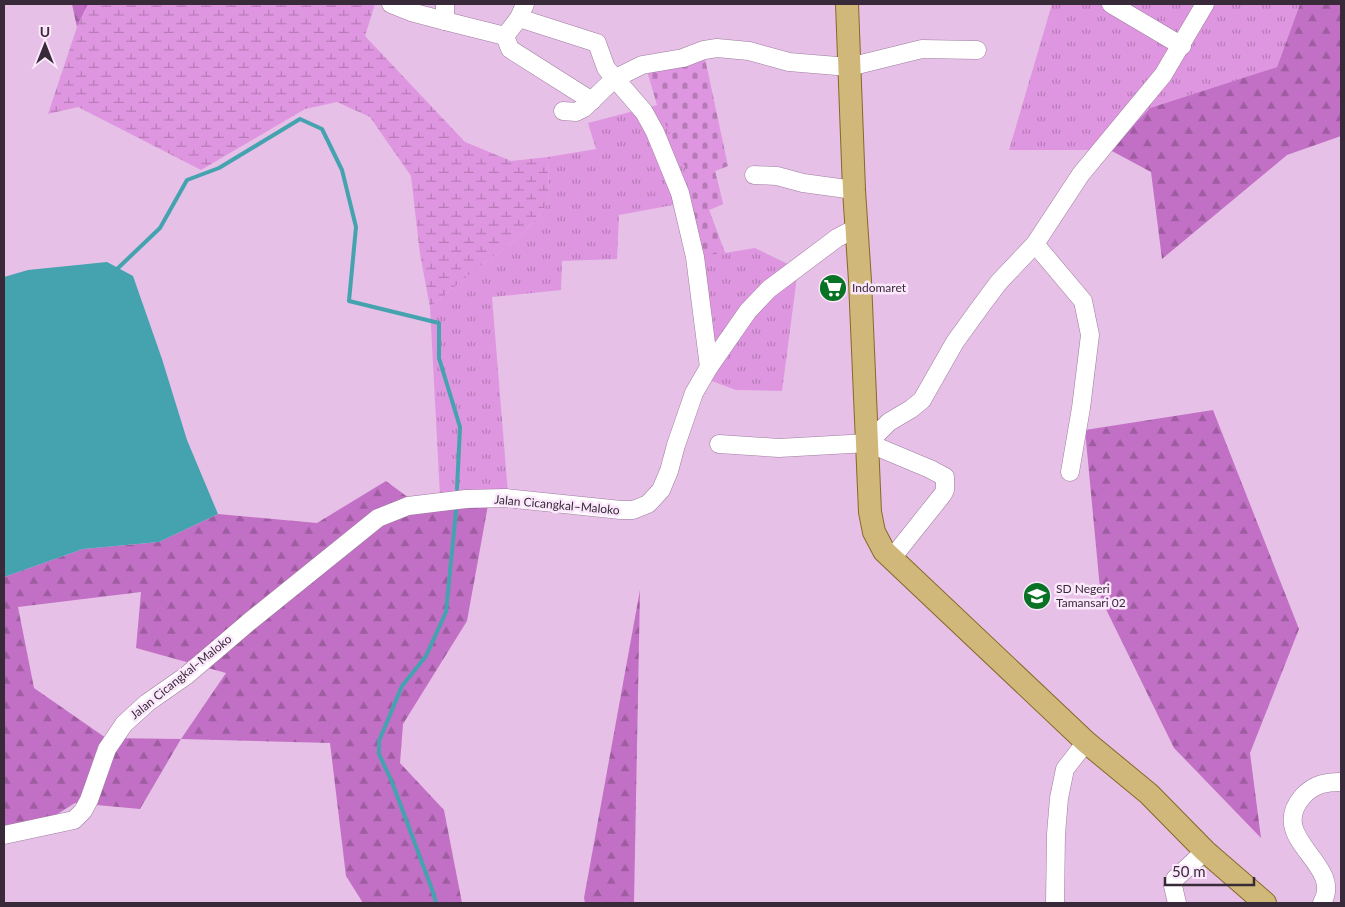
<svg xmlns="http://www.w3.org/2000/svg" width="1345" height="907" font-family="Lato,sans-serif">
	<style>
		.grass { fill: url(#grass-tufts) }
		.forest { fill: url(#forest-firs); fill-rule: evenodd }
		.wetland { fill: url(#wetland-marsh) }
		.cemetery { fill: url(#cemetery-stones) }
		.water { fill: #44a3ae }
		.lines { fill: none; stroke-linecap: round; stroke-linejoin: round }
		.stream { stroke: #44a3ae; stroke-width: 4 }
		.minor-casing { stroke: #9f7c9f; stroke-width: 19 }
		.major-casing { stroke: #876829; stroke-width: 24 }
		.minor { stroke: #fff; stroke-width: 18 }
		.major { stroke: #d0b87a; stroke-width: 22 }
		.labels { text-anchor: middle; stroke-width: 5; stroke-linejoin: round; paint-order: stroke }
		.poi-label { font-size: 12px; fill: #382a38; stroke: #fce8fc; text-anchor: start }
		.street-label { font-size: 12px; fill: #382a38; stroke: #fce8fc }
	</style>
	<defs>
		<pattern id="grass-tufts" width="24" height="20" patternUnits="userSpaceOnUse" patternTransform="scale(1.25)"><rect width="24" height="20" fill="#df96e0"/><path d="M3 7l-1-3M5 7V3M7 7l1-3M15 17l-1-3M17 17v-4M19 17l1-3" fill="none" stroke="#b67bb7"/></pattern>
		<pattern id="forest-firs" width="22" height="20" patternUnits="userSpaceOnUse" patternTransform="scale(1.25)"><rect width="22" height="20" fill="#c270c5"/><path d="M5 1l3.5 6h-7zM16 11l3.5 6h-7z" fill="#9f5ca1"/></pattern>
		<pattern id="wetland-marsh" width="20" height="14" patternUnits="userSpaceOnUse" patternTransform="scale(1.25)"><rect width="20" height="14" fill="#df96e0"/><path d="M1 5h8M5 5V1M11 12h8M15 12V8" fill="none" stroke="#b67bb7"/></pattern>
		<pattern id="cemetery-stones" width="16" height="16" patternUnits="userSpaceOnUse" patternTransform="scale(1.25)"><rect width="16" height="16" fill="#df96e0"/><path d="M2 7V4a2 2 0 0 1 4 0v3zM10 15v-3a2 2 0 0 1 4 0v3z" fill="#b67bb7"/></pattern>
	</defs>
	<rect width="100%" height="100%" fill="#e6c0e6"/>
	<g class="grass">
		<polygon points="1052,4 1300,4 1277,67 1150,108 1110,150 1009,150"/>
		<polygon points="657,105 728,166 715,171 723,204 709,210 725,253 755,248 798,269 782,391 736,390 701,377 699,349 684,203 619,215 617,259 562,261 561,290 492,297 509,506 440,496 430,307 475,270 522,235 549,202 548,157 596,149 588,123"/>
	</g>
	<g class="forest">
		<polygon points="72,4 88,4 77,27"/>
		<polygon points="1300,4 1341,4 1341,136 1287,155 1162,259 1151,172 1110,150 1150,108 1277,67"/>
		<polygon points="1213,410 1299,629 1250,753 1261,838 1174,748 1101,599 1085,430"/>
		<path d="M386,481L413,501L488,505L467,621L403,724L400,763L444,810L462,903H363L346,876L330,743L181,739L140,809L75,803L21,837L4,829V577L83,549L159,542L218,514L317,523ZM141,592L136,648L226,673L181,739L106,738L34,688L18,607Z"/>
		<polygon points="640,590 634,903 585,903 584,898"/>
	</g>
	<polygon class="wetland" points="88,4 375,4 365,36 465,142 511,161 548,157 549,202 522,235 475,270 430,307 420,254 411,176 370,117 337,102 305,109 201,170 78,107 48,114 77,27"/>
	<polygon class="cemetery" points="703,49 728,166 715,171 723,204 709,210 725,253 698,256 684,203 685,167 657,105 647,71"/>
	<polygon class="water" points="107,262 133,276 162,359 187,440 218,514 159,542 83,549 4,577 4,277 28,270"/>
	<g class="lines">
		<g class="stream">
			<polyline points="116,270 160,228 187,180 219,168 300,119 322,129 342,170 356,227 349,301 439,323 439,358 460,427 457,489"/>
			<polyline points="436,903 433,892 392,782 379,754 379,741 402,686 426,656 446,612 456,511"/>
		</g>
		<defs>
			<g id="minor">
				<polyline points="391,4 411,12 445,21"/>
				<polyline points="445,4 445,21 505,36"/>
				<polyline points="525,4 519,18 597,43 606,68 644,112 655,132 680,193 695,257 709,367"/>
				<polyline points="1111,4 1182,46"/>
				<polyline points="519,18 505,36 510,49 592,101"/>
				<polyline points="563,111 576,112 584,108 614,79 642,65 683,58 704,50 717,48 749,51 789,62 849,67 922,49 977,50"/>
				<polyline points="754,175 777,176 803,183 854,190"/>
				<polyline points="1035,244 1083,301 1090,335 1081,408 1070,472"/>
				<polyline points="868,443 889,422 911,409 922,400 955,342 981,306 999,282 1035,244 1081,174 1163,75 1205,4"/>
				<polyline points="719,444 779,448 868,443 930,469 945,477 945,490 943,494 892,558"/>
				<polyline points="4,835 74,820 83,811 89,800 107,749 124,724 147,703 187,675 249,622 378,518 408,506 466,499 506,498 621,510 633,510 648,504 661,490 669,471 676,445 694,393 709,367 748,311 769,289 837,238 856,228"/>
				<polyline points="1055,903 1056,834 1059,798 1065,769 1086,742"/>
				<polyline points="1177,903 1173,886 1175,879 1205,851"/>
				<path d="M1322,903C1345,864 1265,839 1303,796C1314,784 1326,782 1341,782"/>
			</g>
			<polyline id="major" points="847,4 854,190 860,281 870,512 874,532 884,551 1086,742 1149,794 1205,851 1265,903"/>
		</defs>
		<use href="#minor" class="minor-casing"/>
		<use href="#major" class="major-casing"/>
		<use href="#minor" class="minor"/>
		<use href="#major" class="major"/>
	</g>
	<defs>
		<symbol id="supermarket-disc" viewBox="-11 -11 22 22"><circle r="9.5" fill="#087325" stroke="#fce8fc"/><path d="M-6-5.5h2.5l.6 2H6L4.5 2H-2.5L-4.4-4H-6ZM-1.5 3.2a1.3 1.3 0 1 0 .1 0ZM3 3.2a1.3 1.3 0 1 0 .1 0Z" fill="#fff"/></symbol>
		<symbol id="school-disc" viewBox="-11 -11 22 22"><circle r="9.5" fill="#087325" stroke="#fce8fc"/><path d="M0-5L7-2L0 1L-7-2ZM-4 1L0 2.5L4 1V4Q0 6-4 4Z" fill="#fff"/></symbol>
	</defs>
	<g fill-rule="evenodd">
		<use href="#supermarket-disc" x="817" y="272" width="32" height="32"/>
		<use href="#school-disc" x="1021" y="580" width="32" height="32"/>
	</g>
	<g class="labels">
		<g class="poi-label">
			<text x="852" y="292">Indomaret</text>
			<text x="1056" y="593">SD Negeri<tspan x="1056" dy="14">Tamansari 02</tspan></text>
		</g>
		<g class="street-label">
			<text transform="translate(557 505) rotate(5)" y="4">Jalan Cicangkal–Maloko</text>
			<text transform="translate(181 677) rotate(-39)" y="4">Jalan Cicangkal–Maloko</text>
		</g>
	</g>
	<rect width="1345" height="907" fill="none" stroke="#382a38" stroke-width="10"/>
	<g transform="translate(45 45)" stroke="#fce8fc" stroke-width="4" paint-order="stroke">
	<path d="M0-4L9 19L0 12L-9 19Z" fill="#382a38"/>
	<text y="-8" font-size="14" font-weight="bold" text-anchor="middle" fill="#382a38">U</text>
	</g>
	<path d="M1165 877v8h89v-8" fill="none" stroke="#382a38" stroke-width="2.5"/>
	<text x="1172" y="877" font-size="15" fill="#382a38" stroke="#fce8fc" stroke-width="4" paint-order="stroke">50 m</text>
</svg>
